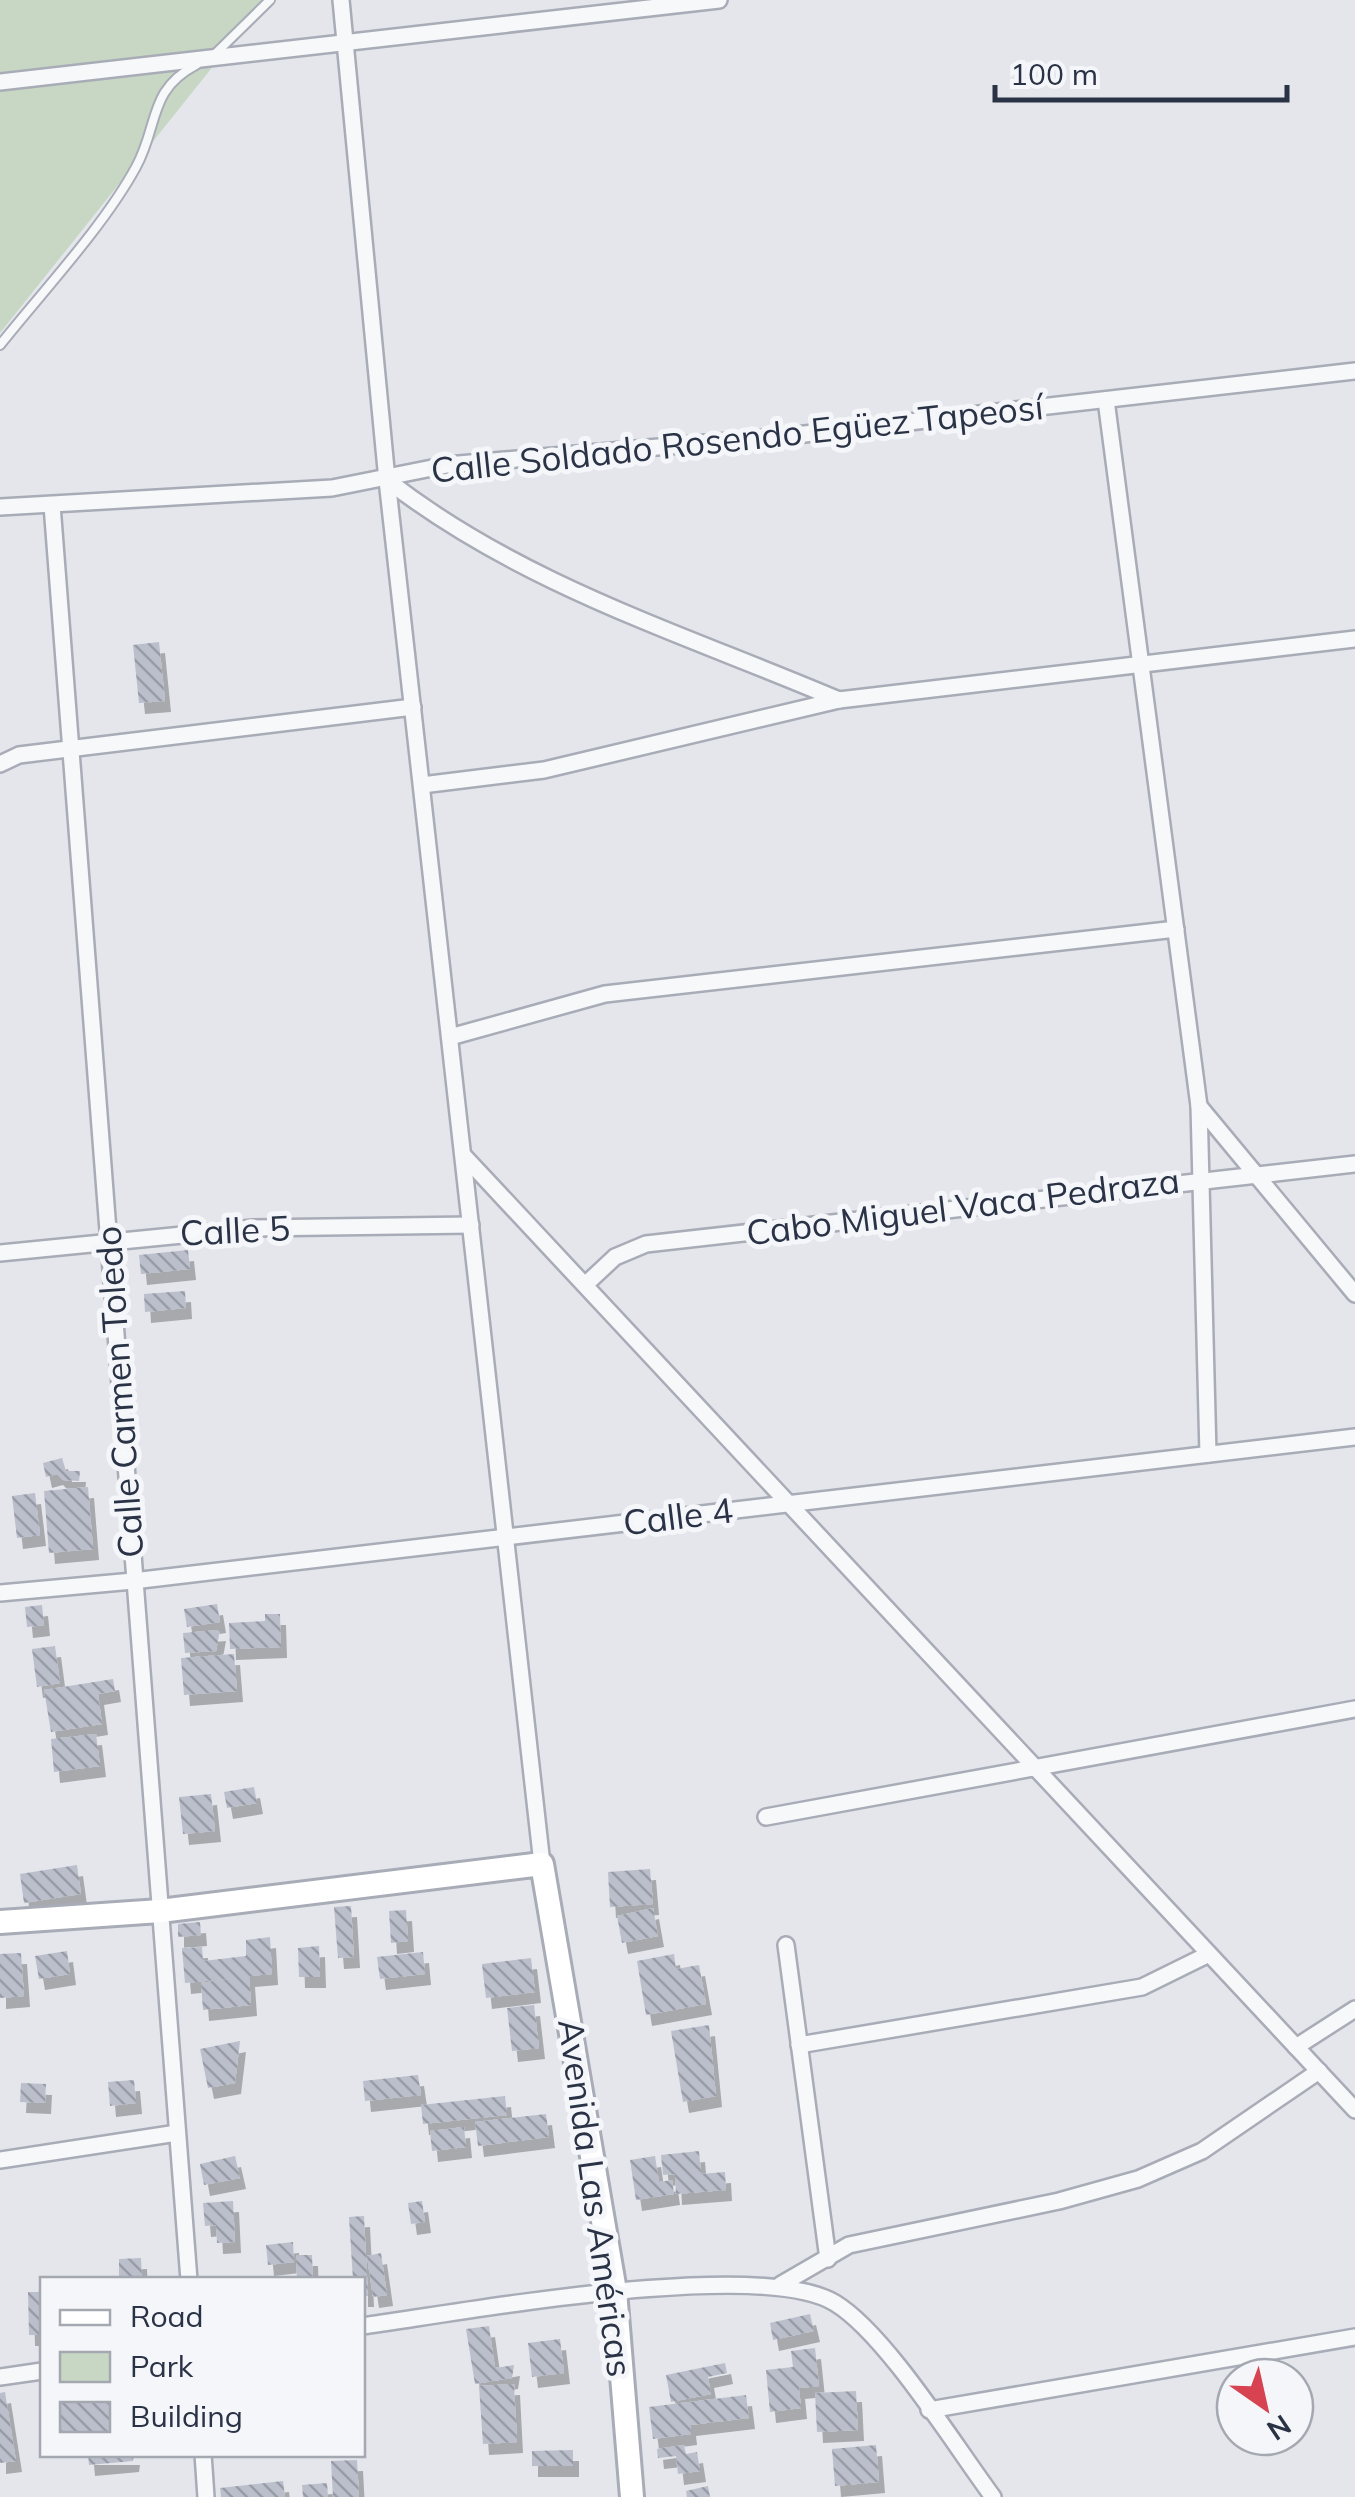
<svg xmlns="http://www.w3.org/2000/svg" width="1355" height="2497" font-family="Mulish,sans-serif">
	<style>
		.green { fill: #c8d7c4 }
		.building { fill: url(#building-back-hatch); filter: url(#shadow) }
		.lines { fill: none; stroke-linecap: round; stroke-linejoin: round }
		.lane-casing { stroke: #a8acb7; stroke-width: 12 }
		.street-casing { stroke: #a8acb7; stroke-width: 20 }
		.secondary-casing { stroke: #a8acb7; stroke-width: 28 }
		.lane { stroke: #f7f8fa; stroke-width: 8 }
		.street { stroke: #f7f8fa; stroke-width: 15 }
		.secondary { stroke: #fff; stroke-width: 22 }
		.labels { text-anchor: middle; stroke-width: 10; stroke-linejoin: round; paint-order: stroke }
		.street-label { font-size: 35px; fill: #2a3246; stroke: #f4f6f9 }
	</style>
	<defs>
		<pattern id="building-back-hatch" width="6" height="6" patternUnits="userSpaceOnUse" patternTransform="scale(2.5)"><rect width="6" height="6" fill="#babfcb"/><path d="M-1 5l2 2M0 0l6 6M5-1l2 2" fill="none" stroke="#979ca7"/></pattern>
		<filter id="shadow"><feDropShadow dx="6" dy="11" stdDeviation="0" flood-color="#0004"/></filter>
	</defs>
	<rect width="100%" height="100%" fill="#e4e6ec"/>
	<polygon class="green" points="0,0 266,0 0,333"/>
	<g class="building">
		<polygon points="159,642 165,701 139,703 133,645"/>
		<polygon points="188,1250 190,1269 141,1274 139,1255"/>
		<polygon points="185,1291 186,1308 145,1312 144,1294"/>
		<polygon points="62,1458 66,1471 80,1471 79,1481 63,1480 57,1474 46,1477 43,1463"/>
		<polygon points="88,1487 93,1549 49,1553 44,1491"/>
		<polygon points="35,1493 40,1535 17,1538 12,1496"/>
		<polygon points="217,1604 220,1622 187,1627 184,1609"/>
		<polygon points="42,1605 44,1625 27,1627 25,1607"/>
		<polygon points="265,1614 280,1614 281,1647 230,1649 229,1623 265,1621"/>
		<polygon points="220,1630 216,1651 185,1653 183,1633"/>
		<polygon points="55,1646 60,1683 37,1687 32,1649"/>
		<polygon points="234,1654 237,1691 184,1695 181,1658"/>
		<polygon points="113,1679 115,1691 98,1694 102,1724 51,1732 44,1690"/>
		<polygon points="96,1734 100,1766 54,1772 51,1739"/>
		<polygon points="254,1787 257,1803 227,1808 224,1792"/>
		<polygon points="211,1794 215,1831 183,1834 179,1797"/>
		<polygon points="77,1865 81,1894 24,1903 20,1874"/>
		<polygon points="650,1869 653,1904 610,1907 608,1872"/>
		<polygon points="351,1906 354,1957 338,1958 334,1907"/>
		<polygon points="653,1908 658,1936 622,1943 617,1916"/>
		<polygon points="406,1910 408,1941 391,1943 389,1911"/>
		<polygon points="200,1922 201,1935 178,1937 178,1924"/>
		<polygon points="270,1937 272,1974 249,1976 251,2005 203,2010 201,1983 236,1978 185,1983 182,1948 202,1947 203,1961 246,1956 246,1940"/>
		<polygon points="319,1946 320,1977 299,1977 298,1948"/>
		<polygon points="67,1951 70,1974 39,1979 35,1956"/>
		<polygon points="423,1952 425,1974 380,1979 377,1957"/>
		<polygon points="21,1953 24,1996 0,1998 0,1954"/>
		<polygon points="674,1954 676,1969 699,1965 706,2004 646,2015 637,1961"/>
		<polygon points="531,1958 535,1992 486,1998 482,1964"/>
		<polygon points="534,2005 539,2048 512,2051 507,2008"/>
		<polygon points="709,2025 716,2096 683,2102 671,2031"/>
		<polygon points="240,2041 235,2083 208,2088 200,2049"/>
		<polygon points="418,2075 421,2095 365,2101 363,2081"/>
		<polygon points="134,2080 136,2103 110,2106 108,2082"/>
		<polygon points="21,2083 46,2084 45,2103 20,2102"/>
		<polygon points="505,2096 507,2115 423,2124 421,2105"/>
		<polygon points="546,2114 549,2137 478,2146 475,2122"/>
		<polygon points="464,2127 466,2147 432,2151 430,2131"/>
		<polygon points="699,2151 701,2174 725,2172 726,2190 676,2194 675,2174 663,2175 661,2155"/>
		<polygon points="235,2156 240,2178 204,2185 200,2164"/>
		<polygon points="655,2156 659,2182 672,2180 674,2194 636,2200 630,2160"/>
		<polygon points="233,2201 235,2242 217,2243 216,2225 205,2226 203,2203"/>
		<polygon points="422,2201 425,2222 411,2224 408,2203"/>
		<polygon points="364,2216 368,2296 362,2296 362,2280 353,2280 349,2217"/>
		<polygon points="293,2242 294,2262 268,2265 266,2245"/>
		<polygon points="381,2253 387,2295 373,2297 367,2256"/>
		<polygon points="296,2255 312,2255 313,2280 297,2280"/>
		<polygon points="141,2258 142,2280 119,2280 119,2259"/>
		<polygon points="28,2292 42,2292 42,2335 29,2335"/>
		<polygon points="810,2314 814,2331 773,2340 770,2323"/>
		<polygon points="489,2326 495,2368 514,2365 512,2378 475,2384 466,2329"/>
		<polygon points="560,2339 564,2373 532,2377 528,2343"/>
		<polygon points="815,2348 819,2386 799,2388 801,2408 770,2412 766,2370 793,2367 791,2351"/>
		<polygon points="725,2363 727,2373 708,2377 711,2394 671,2402 666,2375"/>
		<polygon points="514,2384 517,2442 483,2444 479,2386"/>
		<polygon points="856,2391 858,2430 817,2432 815,2393"/>
		<polygon points="5,2392 16,2461 0,2463 0,2393"/>
		<polygon points="746,2395 749,2418 690,2425 691,2434 653,2439 649,2407"/>
		<polygon points="684,2445 686,2454 697,2452 700,2471 678,2474 676,2456 658,2458 657,2449"/>
		<polygon points="876,2445 879,2482 835,2486 832,2449"/>
		<polygon points="573,2450 573,2466 532,2466 532,2451"/>
		<polygon points="88,2454 134,2454 133,2461 89,2465"/>
		<polygon points="357,2460 359,2497 333,2497 331,2461"/>
		<polygon points="283,2481 285,2497 221,2497 220,2488"/>
		<polygon points="327,2483 328,2497 303,2497 302,2485"/>
		<polygon points="708,2486 710,2497 687,2497 686,2491"/>
	</g>
	<g class="lines">
		<defs>
			<g id="lane">
				<polyline points="213,56 270,0"/>
				<path d="M0,345C43,291 104,226 136,167C159,125 148,90 196,65"/>
			</g>
			<g id="street">
				<path d="M341,0L387,480C522,585 684,634 839,700"/>
				<polyline points="0,82 719,0"/>
				<polyline points="1106,400 1199,1106 1208,1454"/>
				<polyline points="387,480 542,1864"/>
				<polyline points="52,505 189,2280"/>
				<polyline points="0,507 332,488 447,465 787,436 1355,371"/>
				<polyline points="0,764 19,755 413,707"/>
				<polyline points="422,785 544,770 839,700 1355,639"/>
				<polyline points="450,1037 605,994 1176,929"/>
				<polyline points="1199,1106 1355,1294"/>
				<polyline points="464,1156 1355,2110"/>
				<polyline points="0,1253 253,1228 471,1225"/>
				<polyline points="585,1285 615,1257 646,1244 1355,1164"/>
				<polyline points="0,1593 133,1581 1355,1437"/>
				<polyline points="766,1817 1355,1709"/>
				<polyline points="786,1945 828,2259"/>
				<polyline points="799,2045 1142,1987 1209,1954"/>
				<polyline points="1296,2047 1355,2009"/>
				<polyline points="0,2160 177,2133"/>
				<polyline points="780,2285 849,2245 1059,2201 1138,2179 1202,2151 1319,2071"/>
				<path d="M362,2326C458,2313 760,2257 835,2303C886,2334 955,2446 993,2497"/>
				<polyline points="0,2377 42,2371"/>
				<polyline points="929,2410 1355,2337"/>
				<polyline points="203,2454 206,2497"/>
			</g>
			<polyline id="secondary" points="0,1922 160,1911 542,1864 615,2291 632,2497"/>
		</defs>
		<use href="#lane" class="lane-casing"/>
		<use href="#street" class="street-casing"/>
		<use href="#secondary" class="secondary-casing"/>
		<use href="#lane" class="lane"/>
		<use href="#street" class="street"/>
		<use href="#secondary" class="secondary"/>
	</g>
	<g class="labels">
		<g class="street-label">
			<text transform="translate(737 439) rotate(-6)" y="12">Calle Soldado Rosendo Egüez Tapeosí</text>
			<text transform="translate(963 1207) rotate(-7)" y="12">Cabo Miguel Vaca Pedraza</text>
			<text transform="translate(235 1231) rotate(-3)" y="12">Calle 5</text>
			<text transform="translate(120 1392) rotate(-94)" y="12">Calle Carmen Toledo</text>
			<text transform="translate(678 1517) rotate(-7)" y="12">Calle 4</text>
			<text transform="translate(595 2198) rotate(82)" y="12">Avenida Las Américas</text>
		</g>
	</g>
	<rect x="40" y="2277" width="325" height="180" fill="#f4f6f9" stroke="#a3a8b1" stroke-width="2.5"/>
	<rect x="60" y="2310" width="50" height="15" fill="#ffffff" stroke="#a3a8b1" stroke-width="2.5"/>
	<text x="130" y="2327" font-size="30" fill="#2a3246">Road</text>
	<rect x="60" y="2352" width="50" height="30" fill="#c8d7c4" stroke="#a3a8b1" stroke-width="2.5"/>
	<text x="130" y="2377" font-size="30" fill="#2a3246">Park</text>
	<rect x="60" y="2402" width="50" height="30" fill="url(#building-back-hatch)" stroke="#a3a8b1" stroke-width="2.5"/>
	<text x="130" y="2427" font-size="30" fill="#2a3246">Building</text>
	<g transform="translate(1265 2407) rotate(146)"><circle r="48" fill="#f4f6f9" stroke="#a3a8b1" stroke-width="2.5"/>
	<path d="M0-8L18 38L0 25L-18 38Z" fill="#d74351"/>
	<text y="-15" font-size="28" font-weight="bold" text-anchor="middle" fill="#2a3246">N</text>
	</g>
	<path d="M995 85v15h292v-15" fill="none" stroke="#2a3246" stroke-width="5"/>
	<text x="1010" y="85" font-size="30" fill="#2a3246" stroke="#f4f6f9" stroke-width="8" paint-order="stroke">100 m</text>
</svg>
